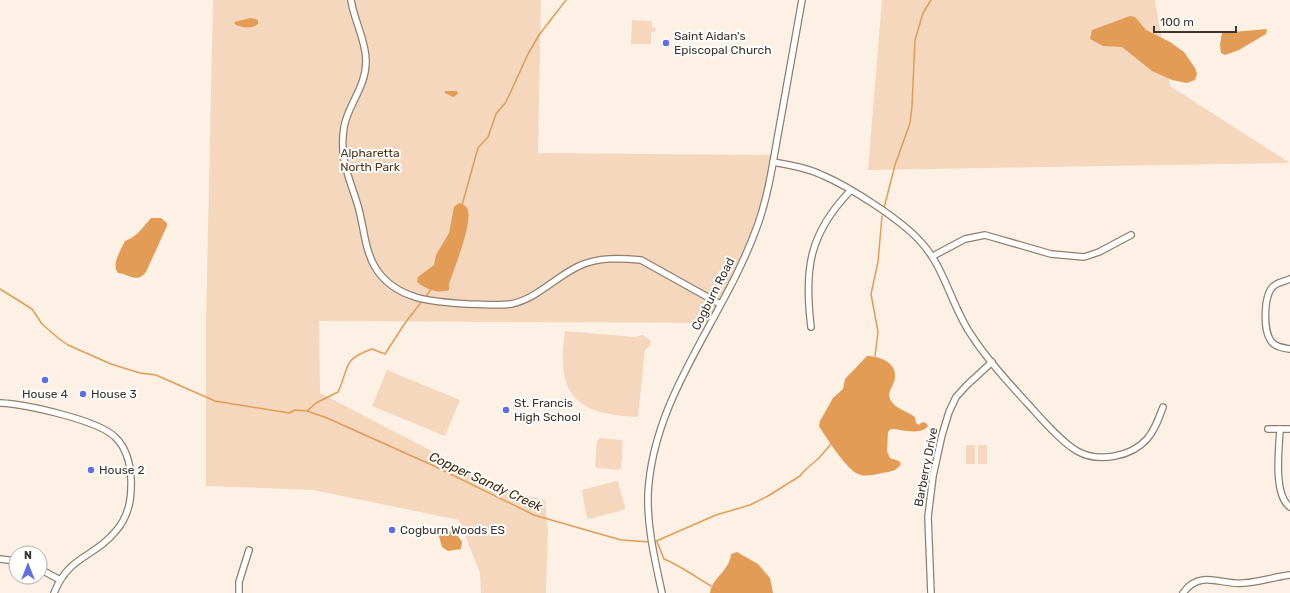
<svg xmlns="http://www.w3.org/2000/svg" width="1290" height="593" font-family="Rubik,sans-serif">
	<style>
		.green { fill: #f4d7bc }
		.water { fill: #e29c55 }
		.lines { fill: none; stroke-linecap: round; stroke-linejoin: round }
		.stream { stroke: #e29c55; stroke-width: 1.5 }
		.minor-casing { stroke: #917f6e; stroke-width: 8 }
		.minor { stroke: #fff; stroke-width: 5.5 }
		.poi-dot { fill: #606ee6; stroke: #fff; stroke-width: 1.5 }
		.labels { text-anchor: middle; stroke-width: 4; stroke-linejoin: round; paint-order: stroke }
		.poi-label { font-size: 12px; fill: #3c342d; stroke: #fff; text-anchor: start }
		.park-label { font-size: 12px; fill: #523517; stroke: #fff }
		.street-label { font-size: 12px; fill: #3c342d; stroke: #fff }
		.water-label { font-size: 13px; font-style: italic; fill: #45290a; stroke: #fff }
	</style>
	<rect width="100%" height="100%" fill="#fdf1e5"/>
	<g class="green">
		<polygon points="213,0 541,0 538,153 777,155 756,222 731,283 707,323 319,321 320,393 513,493 545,500 548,530 546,593 481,593 480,573 459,520 313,490 206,486 206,322"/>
		<polygon points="882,0 1155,0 1170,86 1290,163 868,170"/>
		<polygon points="632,20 652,21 652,27 656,28 655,32 651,32 651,44 631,44"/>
		<path d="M565,331L635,337L643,335L650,340L651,345L645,350L638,417C575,414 556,396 565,331Z"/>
		<polygon points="387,370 460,400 445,436 372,406"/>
		<polygon points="600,438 621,440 623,442 621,468 619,470 598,468 595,466 597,441"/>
		<rect x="966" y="445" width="9" height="19"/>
		<rect x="978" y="445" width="9" height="19"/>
		<polygon points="616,481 618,482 625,507 624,510 589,519 587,518 582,490"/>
	</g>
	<g class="water">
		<polygon points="1130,16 1135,17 1146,30 1170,42 1184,52 1195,68 1197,74 1195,80 1187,83 1172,80 1152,71 1122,47 1103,46 1090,39 1092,30"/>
		<path d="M251,18L258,20V24C251,29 244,28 236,25L234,22Z"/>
		<polygon points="1267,29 1266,34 1239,50 1225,55 1221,53 1220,45 1222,33"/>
		<polygon points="445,91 457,91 458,94 453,97 445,93"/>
		<path d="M459,203C462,204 465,205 467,208C474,220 454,269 449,284V290C437,294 426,289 417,282L418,277L434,265L436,255L449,233L454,207Z"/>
		<path d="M151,218H161L167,223V226L146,272C137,284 129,274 118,273C111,264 121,250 125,241C138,236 142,228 151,218Z"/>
		<path d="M867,356C879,356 897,362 895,378C894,386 887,391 890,399C895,409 907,411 915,417L916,423L919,425L922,422L926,423L928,426C921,436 901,429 891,429L888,432L887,451L890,458L899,461L901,464C897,471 889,472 882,473C873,475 866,477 858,474C847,470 825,436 819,426L820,421L833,398L843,389L845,379Z"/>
		<path d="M444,530C453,530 458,535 462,542L461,549L448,551L442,547L439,536Z"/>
		<path d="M737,552L758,564L770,578L773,593H710C712,578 730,570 731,554Z"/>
	</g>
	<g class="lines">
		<g class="stream">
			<polyline points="462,205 478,148 488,137 496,114 506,102 528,54 539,35 566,0"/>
			<polyline points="884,208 895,165 910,123 912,106 915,40 923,13 931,0"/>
			<polyline points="0,289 32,309 42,324 58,338 68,345 111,364 140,373 156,375 215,401 289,413 295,410 307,411 327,418 432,465 534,515 621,540 650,542"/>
			<polyline points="426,297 431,289"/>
			<polyline points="875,356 878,332 871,294 878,262 882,216"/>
			<path d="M307,411L316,403L338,392C350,367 341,360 372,349L385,354L405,323L423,300"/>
			<polyline points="654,542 716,515 750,505 768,496 800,476 806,469 818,459 832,443"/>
			<path d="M657,542L664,559C679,565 696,577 711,586"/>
		</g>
		<defs>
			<g id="minor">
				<path d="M351,0C354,21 366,40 366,61C366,88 348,104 344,127C339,160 349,176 358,206C364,226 364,248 375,267C395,300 433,302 468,304C482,304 497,306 511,304C537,299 555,277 579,266C598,257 620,258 641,260L720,304"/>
				<path d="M773,162C790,165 807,168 822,175C850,187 900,219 920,241C944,266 951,304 970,333C986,358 1007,381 1027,403C1041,418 1060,441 1077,451C1098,463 1131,457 1147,439C1155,430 1159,418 1163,407"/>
				<polyline points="933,256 965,239 985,235 1051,254 1084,257 1099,252 1131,235"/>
				<path d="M1290,279C1286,281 1279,282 1275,285C1263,293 1263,330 1271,341C1275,347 1283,348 1290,349"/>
				<path d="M811,327C804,269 809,234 850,191"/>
				<path d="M0,403C25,404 98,420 115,437C128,449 132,470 131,487C131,503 126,520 115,532C94,558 69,555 54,593"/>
				<polyline points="1268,429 1290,429"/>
				<path d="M1280,429C1279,449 1273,495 1290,507"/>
				<polyline points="0,559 16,561"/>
				<polyline points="40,569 60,580"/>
				<polyline points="239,593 239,582 249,550"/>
				<path d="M662,593C655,560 647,528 648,494C653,394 726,316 758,224C769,193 773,161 779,129C787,86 794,43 802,0"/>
				<polyline points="931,593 928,517 933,476 942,435 949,412 956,397 967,385 992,362"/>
				<path d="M1183,593C1188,586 1195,581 1203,580C1214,578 1231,585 1244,583C1259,582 1274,577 1290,575"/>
			</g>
		</defs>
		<use href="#minor" class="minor-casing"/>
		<use href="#minor" class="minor"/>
	</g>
	<g class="poi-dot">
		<circle cx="666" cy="43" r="4"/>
		<circle cx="45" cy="380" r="4"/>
		<circle cx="83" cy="394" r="4"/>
		<circle cx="506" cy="410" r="4"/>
		<circle cx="91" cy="470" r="4"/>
		<circle cx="392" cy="530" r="4"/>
	</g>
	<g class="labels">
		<g class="poi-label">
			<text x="674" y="40">Saint Aidan's<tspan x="674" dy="14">Episcopal Church</tspan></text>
			<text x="45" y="398" text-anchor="middle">House 4</text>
			<text x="91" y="398">House 3</text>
			<text x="514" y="407">St. Francis<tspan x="514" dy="14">High School</tspan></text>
			<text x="99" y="474">House 2</text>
			<text x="400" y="534">Cogburn Woods ES</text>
		</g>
		<g class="park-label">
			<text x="370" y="157">Alpharetta<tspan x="370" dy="14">North Park</tspan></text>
		</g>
		<g class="street-label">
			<text transform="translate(713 294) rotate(-63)" y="4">Cogburn Road</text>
			<text transform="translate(926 467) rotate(-79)" y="4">Barberry Drive</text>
		</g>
		<g class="water-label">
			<text transform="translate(486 481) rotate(25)" y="5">Copper Sandy Creek</text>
		</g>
	</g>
	<g transform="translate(28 565)"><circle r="19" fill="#ffffff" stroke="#b1aeab"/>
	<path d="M0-3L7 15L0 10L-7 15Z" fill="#606ee6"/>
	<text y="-6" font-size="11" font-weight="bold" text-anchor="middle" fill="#3c342d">N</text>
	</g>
	<path d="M1154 26v6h82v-6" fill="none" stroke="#3c342d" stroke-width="2"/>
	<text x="1160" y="26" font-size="12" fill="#3c342d" stroke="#ffffff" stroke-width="3" paint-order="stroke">100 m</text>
</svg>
